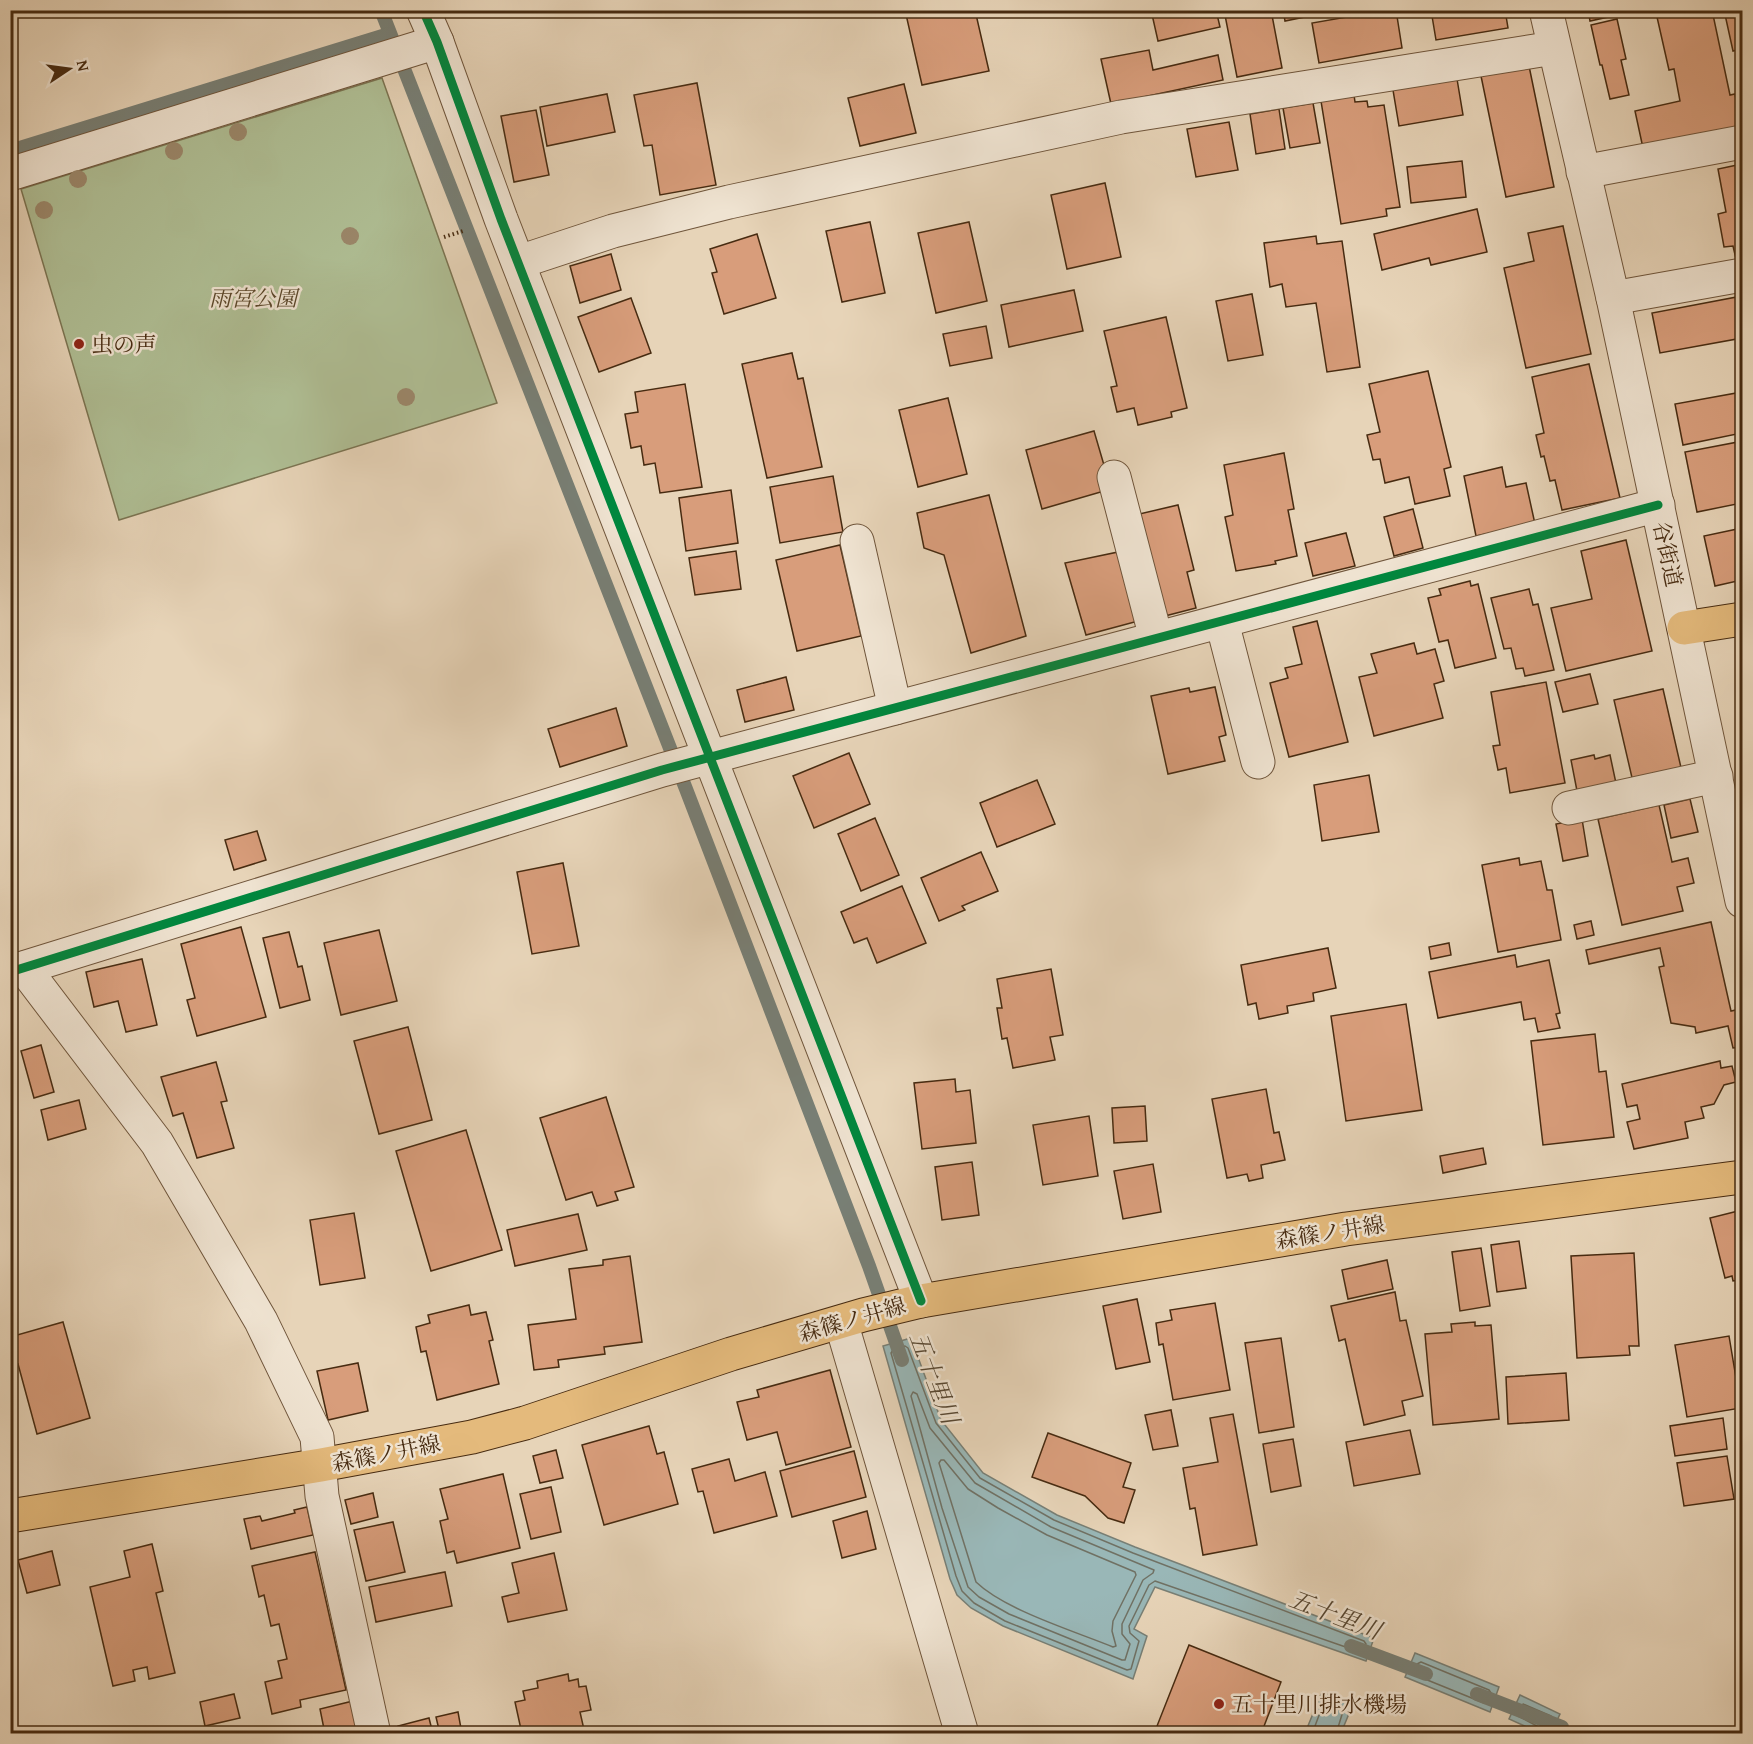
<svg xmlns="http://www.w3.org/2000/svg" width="1753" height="1744" font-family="'Gentium Book Plus','Noto Serif JP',serif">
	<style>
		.green { fill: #afbe94; stroke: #7b7452; stroke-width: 1.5 }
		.water { fill: #99b7b7; stroke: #787f75; stroke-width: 1.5 }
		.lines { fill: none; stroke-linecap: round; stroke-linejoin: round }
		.shore { stroke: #707164; stroke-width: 1.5 }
		.stream { stroke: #787f75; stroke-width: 14 }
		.building { fill: #d89d7b; stroke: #472b11; stroke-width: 1.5 }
		.minor-casing { stroke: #6f553b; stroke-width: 35 }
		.major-casing { stroke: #472b11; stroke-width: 35 }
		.path { stroke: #472b11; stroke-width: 4; stroke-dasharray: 1.5 3; stroke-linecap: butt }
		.minor { stroke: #efe3d1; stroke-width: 33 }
		.major { stroke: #e4ba7c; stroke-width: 33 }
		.cycleway-casing { stroke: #efe3d1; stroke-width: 13 }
		.cycleway { stroke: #00873e; stroke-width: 9 }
		.tree { fill: #9b876a }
		.poi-dot { fill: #8f2418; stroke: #efe3d1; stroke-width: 2 }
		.labels { text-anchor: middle; stroke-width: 5; stroke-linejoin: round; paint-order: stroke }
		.park-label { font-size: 22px; font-style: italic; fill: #5c482b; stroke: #efe3d1 }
		.poi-label { font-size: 22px; fill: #472b11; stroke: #efe3d1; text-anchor: start }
		.street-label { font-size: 22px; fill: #472b11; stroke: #efe3d1 }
		.water-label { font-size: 24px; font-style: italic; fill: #574732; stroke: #efe3d1 }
	</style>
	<rect width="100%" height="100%" fill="#e7d4b8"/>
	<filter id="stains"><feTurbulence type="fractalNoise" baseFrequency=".00333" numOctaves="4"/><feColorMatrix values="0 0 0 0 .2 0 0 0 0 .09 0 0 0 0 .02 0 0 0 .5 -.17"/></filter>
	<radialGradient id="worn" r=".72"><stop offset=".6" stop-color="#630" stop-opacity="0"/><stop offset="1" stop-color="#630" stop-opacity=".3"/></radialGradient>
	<polygon class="green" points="382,78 497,403 119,520 21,189"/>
	<g class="water">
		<polygon points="911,1338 941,1420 983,1473 1057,1515 1135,1547 1374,1638 1366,1661 1155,1587 1134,1629 1147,1636 1133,1679 1003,1626 971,1608 957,1595 950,1579 883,1346"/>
		<polygon points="1415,1653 1499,1687 1490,1712 1405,1677"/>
		<polygon points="1322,1692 1353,1704 1341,1733 1305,1733"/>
		<polygon points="1520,1695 1560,1714 1551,1733 1540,1733 1509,1719"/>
	</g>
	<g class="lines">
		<g class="shore">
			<polygon points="905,1346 908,1348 936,1423 980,1478 1054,1520 1133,1553 1364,1641 1366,1644 1363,1651 1360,1652 1155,1581 1149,1585 1129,1626 1130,1633 1139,1641 1131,1669 1127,1670 1005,1621 974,1603 962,1591 956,1576 891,1353 893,1350"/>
			<polygon points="913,1392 917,1394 930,1428 975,1483 1051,1527 1154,1570 1153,1573 1143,1580 1122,1624 1122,1634 1130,1644 1125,1660 1122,1660 1009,1614 979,1597 968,1587 942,1508 911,1396"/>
			<path d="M941,1460H944L968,1489L998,1508L1047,1535L1135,1572L1136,1575L1113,1621L1112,1631L1116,1646L1113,1647C1074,1631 1005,1610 976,1582L939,1463Z"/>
			<polygon points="1421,1662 1489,1690 1491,1693 1487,1701 1484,1703 1415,1675 1414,1672 1417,1664"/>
			<polygon points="1523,1704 1551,1716 1545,1731 1542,1731 1537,1726 1518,1716"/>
			<polyline points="1312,1734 1324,1702 1327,1700 1344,1708 1336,1734"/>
		</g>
		<g class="stream">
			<polyline points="381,10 686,789 869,1266 902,1360"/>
			<polyline points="10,151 389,34"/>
			<polyline points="1351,1646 1426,1674"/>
			<polyline points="1477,1694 1562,1727"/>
		</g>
	</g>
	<g class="building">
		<polygon points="905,10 975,10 989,71 922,85"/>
		<polygon points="1151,10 1216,10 1220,27 1158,41"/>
		<polygon points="1224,10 1271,10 1282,68 1237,77"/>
		<polygon points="1283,10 1339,10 1285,21"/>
		<polygon points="1387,10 1396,10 1402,48 1319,63 1312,23"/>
		<polygon points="1431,10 1505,10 1508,28 1436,40"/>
		<polygon points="1588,10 1640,10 1590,21"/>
		<polygon points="1685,10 1712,10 1730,95 1735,94 1741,126 1643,148 1635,111 1680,101 1674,69 1669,70 1657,17"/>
		<polygon points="1724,10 1742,10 1742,49 1733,51"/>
		<polygon points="1617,19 1626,59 1621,60 1629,95 1610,99 1602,65 1600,65 1591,25"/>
		<polygon points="1149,50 1153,70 1218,55 1223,80 1111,104 1101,59"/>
		<polygon points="1529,66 1554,187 1506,197 1481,76"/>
		<polygon points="1456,73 1463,115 1399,126 1392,84"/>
		<polygon points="697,83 716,185 660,195 652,145 644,146 634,95"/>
		<polygon points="904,84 916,133 860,146 848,98"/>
		<polygon points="607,94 615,132 547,146 540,107"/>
		<polygon points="1354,95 1355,102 1367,101 1368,107 1384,105 1400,207 1386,209 1387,216 1341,224 1321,101"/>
		<polygon points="1313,103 1320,143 1290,148 1283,108"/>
		<polygon points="1279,109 1285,149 1256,154 1250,114"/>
		<polygon points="536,110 549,175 514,182 501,116"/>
		<polygon points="1229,122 1238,170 1196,177 1187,129"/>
		<polygon points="1462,161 1466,197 1411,203 1407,167"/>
		<polygon points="1742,164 1742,258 1736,259 1733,246 1724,247 1718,214 1726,212 1718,169"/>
		<polygon points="1105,183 1121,257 1067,269 1051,195"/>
		<polygon points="1477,209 1487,252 1431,265 1429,258 1382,270 1374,234"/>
		<polygon points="870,222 885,293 842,302 826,231"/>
		<polygon points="969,222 987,301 936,313 918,233"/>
		<polygon points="1563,226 1591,354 1526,368 1504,268 1534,261 1528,233"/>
		<polygon points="757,234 776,298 724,314 712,273 717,272 710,249"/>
		<polygon points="1316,236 1317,244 1342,241 1360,367 1327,372 1316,303 1286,307 1282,284 1270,287 1264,243"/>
		<polygon points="611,254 621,290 580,303 570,266"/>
		<polygon points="1074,290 1083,331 1009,347 1001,305"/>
		<polygon points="1252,294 1263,355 1228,361 1216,301"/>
		<polygon points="1742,296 1742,338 1660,353 1652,313"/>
		<polygon points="631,298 651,353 599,372 578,317"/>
		<polygon points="1166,317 1187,408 1171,412 1172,417 1138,425 1134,408 1117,412 1111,387 1117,386 1104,331"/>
		<polygon points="986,326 992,358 950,366 943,334"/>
		<polygon points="792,353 798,379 803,378 822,467 767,478 742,364"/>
		<polygon points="1589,364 1620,498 1562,510 1555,480 1550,481 1544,456 1541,457 1536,435 1544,433 1532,377"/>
		<polygon points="1428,371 1451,467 1444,469 1450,496 1415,504 1409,477 1385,483 1380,459 1373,460 1367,435 1380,432 1369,384"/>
		<polygon points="685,384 702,487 660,493 655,463 644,465 641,446 631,448 625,414 638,412 635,392"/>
		<polygon points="1742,392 1742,433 1683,445 1675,404"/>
		<polygon points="948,398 967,474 918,487 899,410"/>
		<polygon points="1094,431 1111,489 1042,509 1026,450"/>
		<polygon points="1738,442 1742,466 1742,503 1697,512 1685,452"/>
		<polygon points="1284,453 1294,509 1288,510 1297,556 1275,561 1276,564 1236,571 1225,517 1233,515 1224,465"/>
		<polygon points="1502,467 1506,487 1526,483 1535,524 1476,536 1464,476"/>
		<polygon points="833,476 843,532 780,543 770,487"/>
		<polygon points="731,490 738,543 686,551 679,498"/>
		<polygon points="989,495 1026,636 971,653 944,555 924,548 917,513"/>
		<polygon points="1178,505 1194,570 1187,572 1196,608 1161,617 1135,515"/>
		<polygon points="1413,509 1423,548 1394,556 1384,517"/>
		<polygon points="1742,528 1742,580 1715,586 1704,536"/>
		<polygon points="1346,533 1355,566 1313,576 1305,543"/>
		<polygon points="1626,540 1652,651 1566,671 1551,608 1592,599 1581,551"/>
		<polygon points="840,545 861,636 797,651 776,560"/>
		<polygon points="736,551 741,589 695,595 689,558"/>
		<polygon points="1123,551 1142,620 1086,635 1065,563"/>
		<polygon points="1470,581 1471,586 1478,584 1496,658 1455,668 1448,640 1439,642 1428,598 1441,595 1439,589"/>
		<polygon points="1529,589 1533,605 1538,604 1554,670 1525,676 1523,668 1516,669 1511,648 1504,649 1491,598"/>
		<polygon points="1317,621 1348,742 1289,757 1270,683 1288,678 1285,668 1302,664 1293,627"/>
		<polygon points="1414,643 1417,654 1435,649 1444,681 1434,684 1443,718 1374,736 1359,677 1377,673 1371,654"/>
		<polygon points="1590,674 1598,704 1563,712 1555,682"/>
		<polygon points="786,677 794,710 745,722 737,690"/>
		<polygon points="1546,682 1565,783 1510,793 1506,768 1498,770 1493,746 1500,745 1491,692"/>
		<polygon points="1215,687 1226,735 1219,737 1225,761 1168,774 1151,696 1189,688 1190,692"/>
		<polygon points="1663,689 1682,772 1633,782 1614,700"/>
		<polygon points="1742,693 1742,728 1736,694"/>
		<polygon points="616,708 627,746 560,767 548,729"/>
		<polygon points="849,753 870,804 814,828 793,776"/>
		<polygon points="1594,755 1595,759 1610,755 1617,788 1578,796 1571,760"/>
		<polygon points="1369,775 1379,832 1322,841 1314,785"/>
		<polygon points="1037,780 1055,824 997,847 980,803"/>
		<polygon points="1690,799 1698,832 1671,838 1664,805"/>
		<polygon points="1659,805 1672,862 1688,858 1694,883 1677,887 1683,911 1622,925 1598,819"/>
		<polygon points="875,818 899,875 861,891 838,834"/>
		<polygon points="1582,819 1588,856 1563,861 1556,824"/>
		<polygon points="257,831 266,860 234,870 225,840"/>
		<polygon points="981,852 998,891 962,906 965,910 939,921 921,878"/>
		<polygon points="1519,858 1520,865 1541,861 1547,890 1552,890 1561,940 1498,952 1482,865"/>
		<polygon points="563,863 579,946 532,954 517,872"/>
		<polygon points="902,886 926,943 877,963 867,938 854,943 841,912"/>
		<polygon points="1591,921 1594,935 1577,939 1574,925"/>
		<polygon points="1711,922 1731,1011 1736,1010 1742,1047 1733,1048 1728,1026 1696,1033 1695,1027 1671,1023 1659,967 1664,966 1660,948 1589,964 1586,950"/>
		<polygon points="241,927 266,1017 197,1036 187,1000 195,998 181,944"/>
		<polygon points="379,930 397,1001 341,1015 324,943"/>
		<polygon points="289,932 298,967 302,966 310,1000 280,1008 263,938"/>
		<polygon points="1449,943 1451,955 1431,959 1429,947"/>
		<polygon points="1328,948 1336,988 1313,993 1314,1001 1287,1006 1288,1013 1259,1019 1256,1003 1248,1005 1241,965"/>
		<polygon points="1515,955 1517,967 1549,960 1560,1013 1556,1014 1560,1028 1538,1032 1535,1018 1524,1020 1521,1002 1438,1018 1429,972"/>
		<polygon points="142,959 157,1025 126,1032 118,1001 94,1007 86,972"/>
		<polygon points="1051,969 1063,1035 1050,1037 1055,1060 1013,1068 1007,1038 1002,1039 997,1008 1002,1008 997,979"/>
		<polygon points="1406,1004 1422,1110 1346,1121 1331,1016"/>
		<polygon points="408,1027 432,1120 379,1134 354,1041"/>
		<polygon points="1595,1034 1599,1072 1606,1071 1614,1137 1543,1145 1531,1041"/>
		<polygon points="41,1045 54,1092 34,1098 21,1051"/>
		<polygon points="1720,1061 1721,1068 1732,1066 1736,1082 1724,1085 1714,1104 1701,1107 1704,1118 1685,1122 1688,1138 1634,1149 1627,1122 1640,1119 1637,1105 1627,1107 1622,1084"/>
		<polygon points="216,1062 227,1101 221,1102 234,1148 197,1158 183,1113 173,1116 161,1077"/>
		<polygon points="955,1079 956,1092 970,1090 976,1143 922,1149 914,1083"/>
		<polygon points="1266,1089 1274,1133 1279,1132 1285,1160 1261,1165 1263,1178 1249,1181 1247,1174 1227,1178 1212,1099"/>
		<polygon points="606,1097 634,1187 615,1192 618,1200 597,1206 592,1192 566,1200 540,1118"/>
		<polygon points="79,1100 86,1129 48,1140 41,1110"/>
		<polygon points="1145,1106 1147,1141 1114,1143 1112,1108"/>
		<polygon points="1089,1116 1098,1176 1043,1185 1033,1125"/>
		<polygon points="466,1130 502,1250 431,1271 396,1151"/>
		<polygon points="1483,1148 1486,1164 1443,1173 1440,1156"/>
		<polygon points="972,1162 979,1215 942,1220 935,1167"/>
		<polygon points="1153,1164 1161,1212 1123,1219 1114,1171"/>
		<polygon points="1742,1210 1742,1291 1740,1280 1733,1281 1732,1276 1725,1278 1710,1218"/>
		<polygon points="354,1213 365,1278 320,1285 310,1220"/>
		<polygon points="578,1214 587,1250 515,1266 507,1230"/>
		<polygon points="1519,1241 1526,1288 1497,1292 1491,1245"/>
		<polygon points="1481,1248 1490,1306 1460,1311 1452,1252"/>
		<polygon points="1634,1253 1639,1346 1629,1346 1630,1355 1577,1358 1571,1256"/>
		<polygon points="630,1256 642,1342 604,1347 605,1354 558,1360 559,1367 534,1370 528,1325 576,1319 569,1269 603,1265 603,1260"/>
		<polygon points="1387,1260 1393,1289 1348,1299 1342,1270"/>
		<polygon points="1395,1292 1400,1321 1406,1320 1423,1396 1402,1401 1405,1415 1364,1425 1345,1339 1339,1341 1331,1306"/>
		<polygon points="1137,1299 1150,1362 1116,1369 1103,1306"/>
		<polygon points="1215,1303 1230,1390 1173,1400 1163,1344 1159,1345 1156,1323 1172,1320 1170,1310"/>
		<polygon points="469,1305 471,1315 486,1312 493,1340 489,1341 499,1384 437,1400 426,1351 421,1352 416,1327 430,1323 428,1315"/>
		<polygon points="63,1322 90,1418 37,1434 18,1364 10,1366 10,1337"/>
		<polygon points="1475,1322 1475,1326 1491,1325 1499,1419 1433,1425 1425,1334 1452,1332 1451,1324"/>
		<polygon points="1729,1336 1741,1408 1687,1417 1675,1345"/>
		<polygon points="1281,1338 1294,1427 1259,1433 1245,1343"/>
		<polygon points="358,1363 368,1411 328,1420 317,1371"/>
		<polygon points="830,1370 851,1447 786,1465 777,1432 747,1440 737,1402 759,1397 757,1390"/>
		<polygon points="1566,1373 1569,1420 1508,1424 1506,1377"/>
		<polygon points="1171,1410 1178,1446 1153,1450 1145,1415"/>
		<polygon points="1233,1414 1257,1545 1203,1555 1195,1508 1190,1509 1183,1468 1218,1462 1210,1418"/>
		<polygon points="1723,1418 1727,1449 1675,1456 1670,1426"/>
		<polygon points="649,1426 657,1454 664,1452 678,1504 604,1525 582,1445"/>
		<polygon points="1410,1430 1420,1474 1354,1486 1346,1442"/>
		<polygon points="1048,1433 1131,1463 1123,1487 1135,1490 1124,1523 1108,1518 1085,1496 1032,1477"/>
		<polygon points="1293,1439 1301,1486 1271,1492 1263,1444"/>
		<polygon points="556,1450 563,1478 540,1483 533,1456"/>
		<polygon points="854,1451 866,1497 792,1517 780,1471"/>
		<polygon points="1727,1456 1734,1499 1684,1506 1677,1463"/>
		<polygon points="729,1459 735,1481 765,1472 777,1516 714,1533 703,1491 698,1492 692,1469"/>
		<polygon points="503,1474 520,1548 457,1563 454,1551 447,1553 440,1521 448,1519 440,1489"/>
		<polygon points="551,1487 561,1532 531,1539 520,1494"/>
		<polygon points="373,1493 378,1517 351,1524 345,1500"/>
		<polygon points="307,1507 313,1535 251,1549 244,1519 260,1516 262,1521 295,1513 294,1510"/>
		<polygon points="867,1511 876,1549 842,1558 833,1521"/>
		<polygon points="393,1522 405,1572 366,1581 354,1530"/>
		<polygon points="152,1544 163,1591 156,1593 175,1673 149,1679 147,1667 133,1670 135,1681 113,1686 90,1587 130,1577 124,1551"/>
		<polygon points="52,1551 60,1585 27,1593 18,1560"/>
		<polygon points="315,1552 346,1690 300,1700 301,1707 272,1714 265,1682 282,1678 278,1661 287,1659 279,1624 271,1626 264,1595 259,1597 252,1566"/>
		<polygon points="554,1553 567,1610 508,1622 502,1597 519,1593 512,1563"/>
		<polygon points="445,1572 452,1606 376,1622 369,1587"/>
		<polygon points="1189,1645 1281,1682 1261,1734 1176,1734 1157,1726"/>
		<polygon points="568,1674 569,1681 578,1679 579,1687 586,1686 591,1710 580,1712 585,1734 522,1734 515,1702 525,1700 523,1691 538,1688 537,1681"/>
		<polygon points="234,1694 240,1718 205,1726 200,1702"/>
		<polygon points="353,1701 360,1729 340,1734 325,1734 320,1709"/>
		<polygon points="458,1712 462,1734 440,1734 436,1717"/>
		<polygon points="429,1718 433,1734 399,1734 398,1726"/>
	</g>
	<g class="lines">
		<defs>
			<g id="minor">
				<polyline points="423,10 437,42 501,219 921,1301"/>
				<polyline points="1546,10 1613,298 1742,901"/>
				<polyline points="1583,172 1742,142"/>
				<polyline points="10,174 437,42"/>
				<polyline points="519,262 613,231 729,202 1121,117 1554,48"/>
				<polyline points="1613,298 1742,275"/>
				<polyline points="1114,477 1156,638"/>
				<polyline points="857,541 895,708"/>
				<polyline points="1222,622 1258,762"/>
				<polyline points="1569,808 1716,776"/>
				<polyline points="24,968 157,1143 261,1321 317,1437 322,1496 374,1734"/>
				<polyline points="10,972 662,770 1658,505"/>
				<polyline points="841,1322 962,1734"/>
			</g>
			<g id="major">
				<polyline points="1684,628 1742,619"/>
				<polyline points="10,1516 321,1465 472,1437 525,1423 731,1354 863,1315 921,1301 1346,1229 1742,1177"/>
			</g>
		</defs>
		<use href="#minor" class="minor-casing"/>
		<use href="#major" class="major-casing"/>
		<g class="path">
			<polyline points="467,16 484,10"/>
			<polyline points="444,237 463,231"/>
		</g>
		<use href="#minor" class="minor"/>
		<use href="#major" class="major"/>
		<defs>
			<g id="cycleway">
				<polyline points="423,10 437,42 501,219 921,1301"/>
				<polyline points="10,972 662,770 1658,505"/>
			</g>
		</defs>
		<use href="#cycleway" class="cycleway-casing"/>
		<use href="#cycleway" class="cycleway"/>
	</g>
	<g class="tree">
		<circle cx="238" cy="132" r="9"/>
		<circle cx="174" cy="151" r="9"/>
		<circle cx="78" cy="179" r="9"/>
		<circle cx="44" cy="210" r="9"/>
		<circle cx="350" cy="236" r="9"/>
		<circle cx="406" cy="397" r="9"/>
	</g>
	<g class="poi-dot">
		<circle cx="79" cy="344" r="6"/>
		<circle cx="1219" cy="1704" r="6"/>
	</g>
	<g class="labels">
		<g class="park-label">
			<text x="253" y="306">雨宮公園</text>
		</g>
		<g class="poi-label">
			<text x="91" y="352">虫の声</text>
			<text x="1231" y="1712">五十里川排水機場</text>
		</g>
		<g class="street-label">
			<text transform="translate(1668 554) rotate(78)" y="8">谷街道</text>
			<text transform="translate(1330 1232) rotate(-9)" y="8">森篠ノ井線</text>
			<text transform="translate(852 1319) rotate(-16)" y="8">森篠ノ井線</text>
			<text transform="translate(386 1453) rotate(-11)" y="8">森篠ノ井線</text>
		</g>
		<g class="water-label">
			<text transform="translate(934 1378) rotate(69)" y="8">五十里川</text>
			<text transform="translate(1335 1615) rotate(21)" y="8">五十里川</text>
		</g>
	</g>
	<rect width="1753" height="1744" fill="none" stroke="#e7d4b8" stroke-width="36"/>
	<rect x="12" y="12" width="1729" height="1720" fill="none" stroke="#472b11" stroke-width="3"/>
	<rect x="18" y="18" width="1717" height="1708" fill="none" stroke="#472b11" stroke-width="1.5"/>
	<g transform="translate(69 69) rotate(77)" stroke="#efe3d1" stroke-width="4.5" paint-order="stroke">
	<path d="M0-4.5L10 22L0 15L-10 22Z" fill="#472b11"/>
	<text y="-9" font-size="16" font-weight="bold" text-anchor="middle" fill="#472b11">N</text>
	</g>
	<rect width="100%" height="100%" filter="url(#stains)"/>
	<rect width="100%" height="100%" fill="url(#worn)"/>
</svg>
